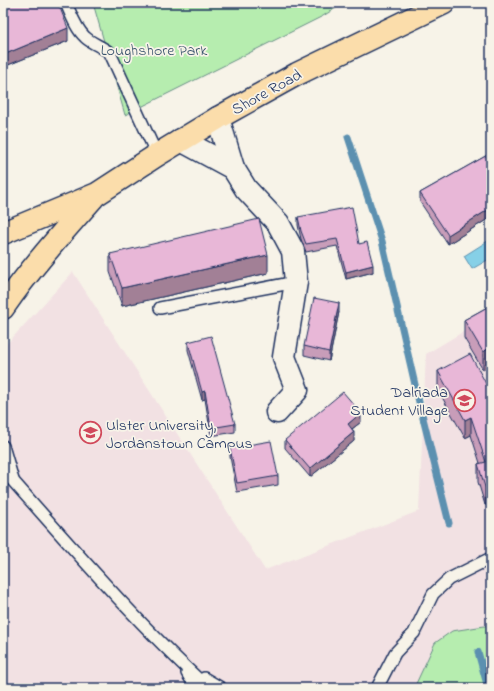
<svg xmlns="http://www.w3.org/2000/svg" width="494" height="691" font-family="'Indie Flower',sans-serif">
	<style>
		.built { fill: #f2e1e3 }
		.green { fill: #b6edaf; stroke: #688e86 }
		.water { fill: #86d0e7; stroke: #5b90b0 }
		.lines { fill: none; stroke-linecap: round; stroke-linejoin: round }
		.stream { stroke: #5b90b0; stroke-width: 7 }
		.lane-casing { stroke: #1b2f5e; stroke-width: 14 }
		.street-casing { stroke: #1b2f5e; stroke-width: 25 }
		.highway-casing { stroke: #1b2f5e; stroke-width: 25 }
		.lane { stroke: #f7f3e8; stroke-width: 11 }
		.street { stroke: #f7f3e8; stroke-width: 22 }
		.highway { stroke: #fbddab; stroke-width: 22 }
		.wall { fill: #c89db9; stroke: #1b2f5e }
		.shaded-wall { fill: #a28096; stroke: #1b2f5e }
		.building { fill: #e8b7d7; stroke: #1b2f5e }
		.labels { text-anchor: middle; stroke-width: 3.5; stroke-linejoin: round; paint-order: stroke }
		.park-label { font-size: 16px; fill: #3a556e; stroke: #f7f3e8 }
		.street-label { font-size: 16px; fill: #1b2f5e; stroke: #f7f3e8 }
		.poi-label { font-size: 16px; fill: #1b2f5e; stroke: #f7f3e8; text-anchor: end }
	</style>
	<rect width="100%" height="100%" fill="#f7f3e8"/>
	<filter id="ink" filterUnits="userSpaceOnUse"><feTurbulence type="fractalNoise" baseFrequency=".025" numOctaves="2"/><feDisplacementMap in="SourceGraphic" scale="8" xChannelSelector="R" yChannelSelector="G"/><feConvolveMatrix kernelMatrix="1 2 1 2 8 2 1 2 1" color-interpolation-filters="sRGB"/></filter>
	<g filter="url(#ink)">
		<polygon class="built" points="73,272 265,570 419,511 426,354 491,315 491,688 4,688 3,686 3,348"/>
		<g class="green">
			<polygon points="93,3 344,3 323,16 125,115"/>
			<polygon points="491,625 491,688 414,688 435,643 452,631"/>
		</g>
		<polygon class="water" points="491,239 491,258 472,269 464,256"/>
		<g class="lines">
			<g class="stream">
				<polyline points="348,137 382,241 419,402 449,523"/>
				<polyline points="478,652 488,688"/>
			</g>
			<defs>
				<g id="lane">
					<path d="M66,3C71,14 76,29 85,37C92,44 102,46 110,53L157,155"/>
					<polyline points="3,6 10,3"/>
					<polyline points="160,308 296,282"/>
					<polyline points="3,446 13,480"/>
					<path d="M3,472L13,481C76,552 138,624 208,688"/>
					<polyline points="187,673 196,688"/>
					<polyline points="204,678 221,688"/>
					<polyline points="377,688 395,653 414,633 433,594 449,579 491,558"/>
				</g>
				<g id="street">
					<polyline points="218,118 233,168 246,189 278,223 293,251 296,282 284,357 297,390 277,412"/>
					<polyline points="181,140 233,168"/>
				</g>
				<g id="highway">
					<polyline points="3,233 97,194 157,155 218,118 297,74 444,3"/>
					<path d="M3,308C30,269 62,233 93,198"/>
				</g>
			</defs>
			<use href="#lane" class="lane-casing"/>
			<use href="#street" class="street-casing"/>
			<use href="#highway" class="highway-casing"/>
			<use href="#lane" class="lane"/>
			<use href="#street" class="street"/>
			<use href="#highway" class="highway"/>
		</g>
		<g class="wall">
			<polygon points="3,6 68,41 3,67"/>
			<polygon points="491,153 491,217 448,244 420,202 420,193"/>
			<polygon points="298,217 359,244 373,272 346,279 337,246 306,252 301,239 298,225"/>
			<polygon points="110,254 268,273 122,306 110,272"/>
			<polygon points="491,305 483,370 464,338 464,320"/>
			<polygon points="339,312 329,361 304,355 304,346"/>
			<polygon points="188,342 235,424 235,432 211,436 205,399 202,400 188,350"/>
			<polygon points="438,371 491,393 491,503 485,505 478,482 478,464 480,463 471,435 465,438 438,390"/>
			<polygon points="361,422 352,429 354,441 310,477 285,448 285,440"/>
			<polygon points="230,448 278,476 278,485 237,492 230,457"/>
		</g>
		<g class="shaded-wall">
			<polygon points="68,28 68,41 3,67 3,55"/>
			<polygon points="491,208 491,217 448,244 448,235"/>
			<polygon points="268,255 268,273 122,306 122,288"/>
			<polygon points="373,265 373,272 346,279 346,272"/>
			<polygon points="339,303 339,312 329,361 329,352"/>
			<polygon points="491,347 491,365 483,370 483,352"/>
			<polygon points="205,391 205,399 202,400 202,392"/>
			<polygon points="361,413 361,422 348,432 348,424"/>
			<polygon points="471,417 471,435 465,438 465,420"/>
			<polygon points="354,432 354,441 310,477 310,469"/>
			<polygon points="491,485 491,503 485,505 485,487"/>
		</g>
		<g class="building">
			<polygon points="11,3 58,3 68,28 3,55 3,20 6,18 3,11 3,6"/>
			<polygon points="491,153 491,208 448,235 420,193"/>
			<polygon points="352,207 359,244 367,242 373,265 346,272 337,239 306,244 301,231 298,217"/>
			<polygon points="259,219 268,255 122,288 110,254"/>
			<polygon points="314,298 339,303 329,352 304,346"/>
			<polygon points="491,305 491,347 483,352 464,320"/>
			<polygon points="211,336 235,424 211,428 205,391 202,392 188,342"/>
			<polygon points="470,354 491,393 491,485 485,487 478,464 486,462 471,417 465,420 438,371"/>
			<polygon points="343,392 361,413 348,424 354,432 310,469 285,440"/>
			<polygon points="271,441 278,476 237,483 230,448"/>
		</g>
	</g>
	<defs>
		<symbol id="university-ring" viewBox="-11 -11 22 22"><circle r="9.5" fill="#f7f3e8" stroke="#d1495b" stroke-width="1.5"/><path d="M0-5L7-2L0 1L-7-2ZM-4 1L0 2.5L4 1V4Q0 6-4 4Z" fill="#d1495b"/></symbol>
	</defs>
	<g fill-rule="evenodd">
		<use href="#university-ring" x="452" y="388" width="25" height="25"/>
		<use href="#university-ring" x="78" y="420" width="25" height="25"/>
	</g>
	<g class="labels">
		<g class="park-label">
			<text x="154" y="55">Loughshore Park</text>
		</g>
		<g class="street-label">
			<text transform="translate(266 91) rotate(-29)" y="6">Shore Road</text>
		</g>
		<g class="poi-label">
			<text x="448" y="397">Dalriada<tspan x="448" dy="18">Student Village</tspan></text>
			<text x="106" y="430" text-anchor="start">Ulster University,<tspan x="106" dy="18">Jordanstown Campus</tspan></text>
		</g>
	</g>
	<rect width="494" height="691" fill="none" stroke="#f7f3e8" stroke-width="16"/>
	<rect x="8" y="8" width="478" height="675" fill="none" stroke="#1b2f5e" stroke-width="1.5" filter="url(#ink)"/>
</svg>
